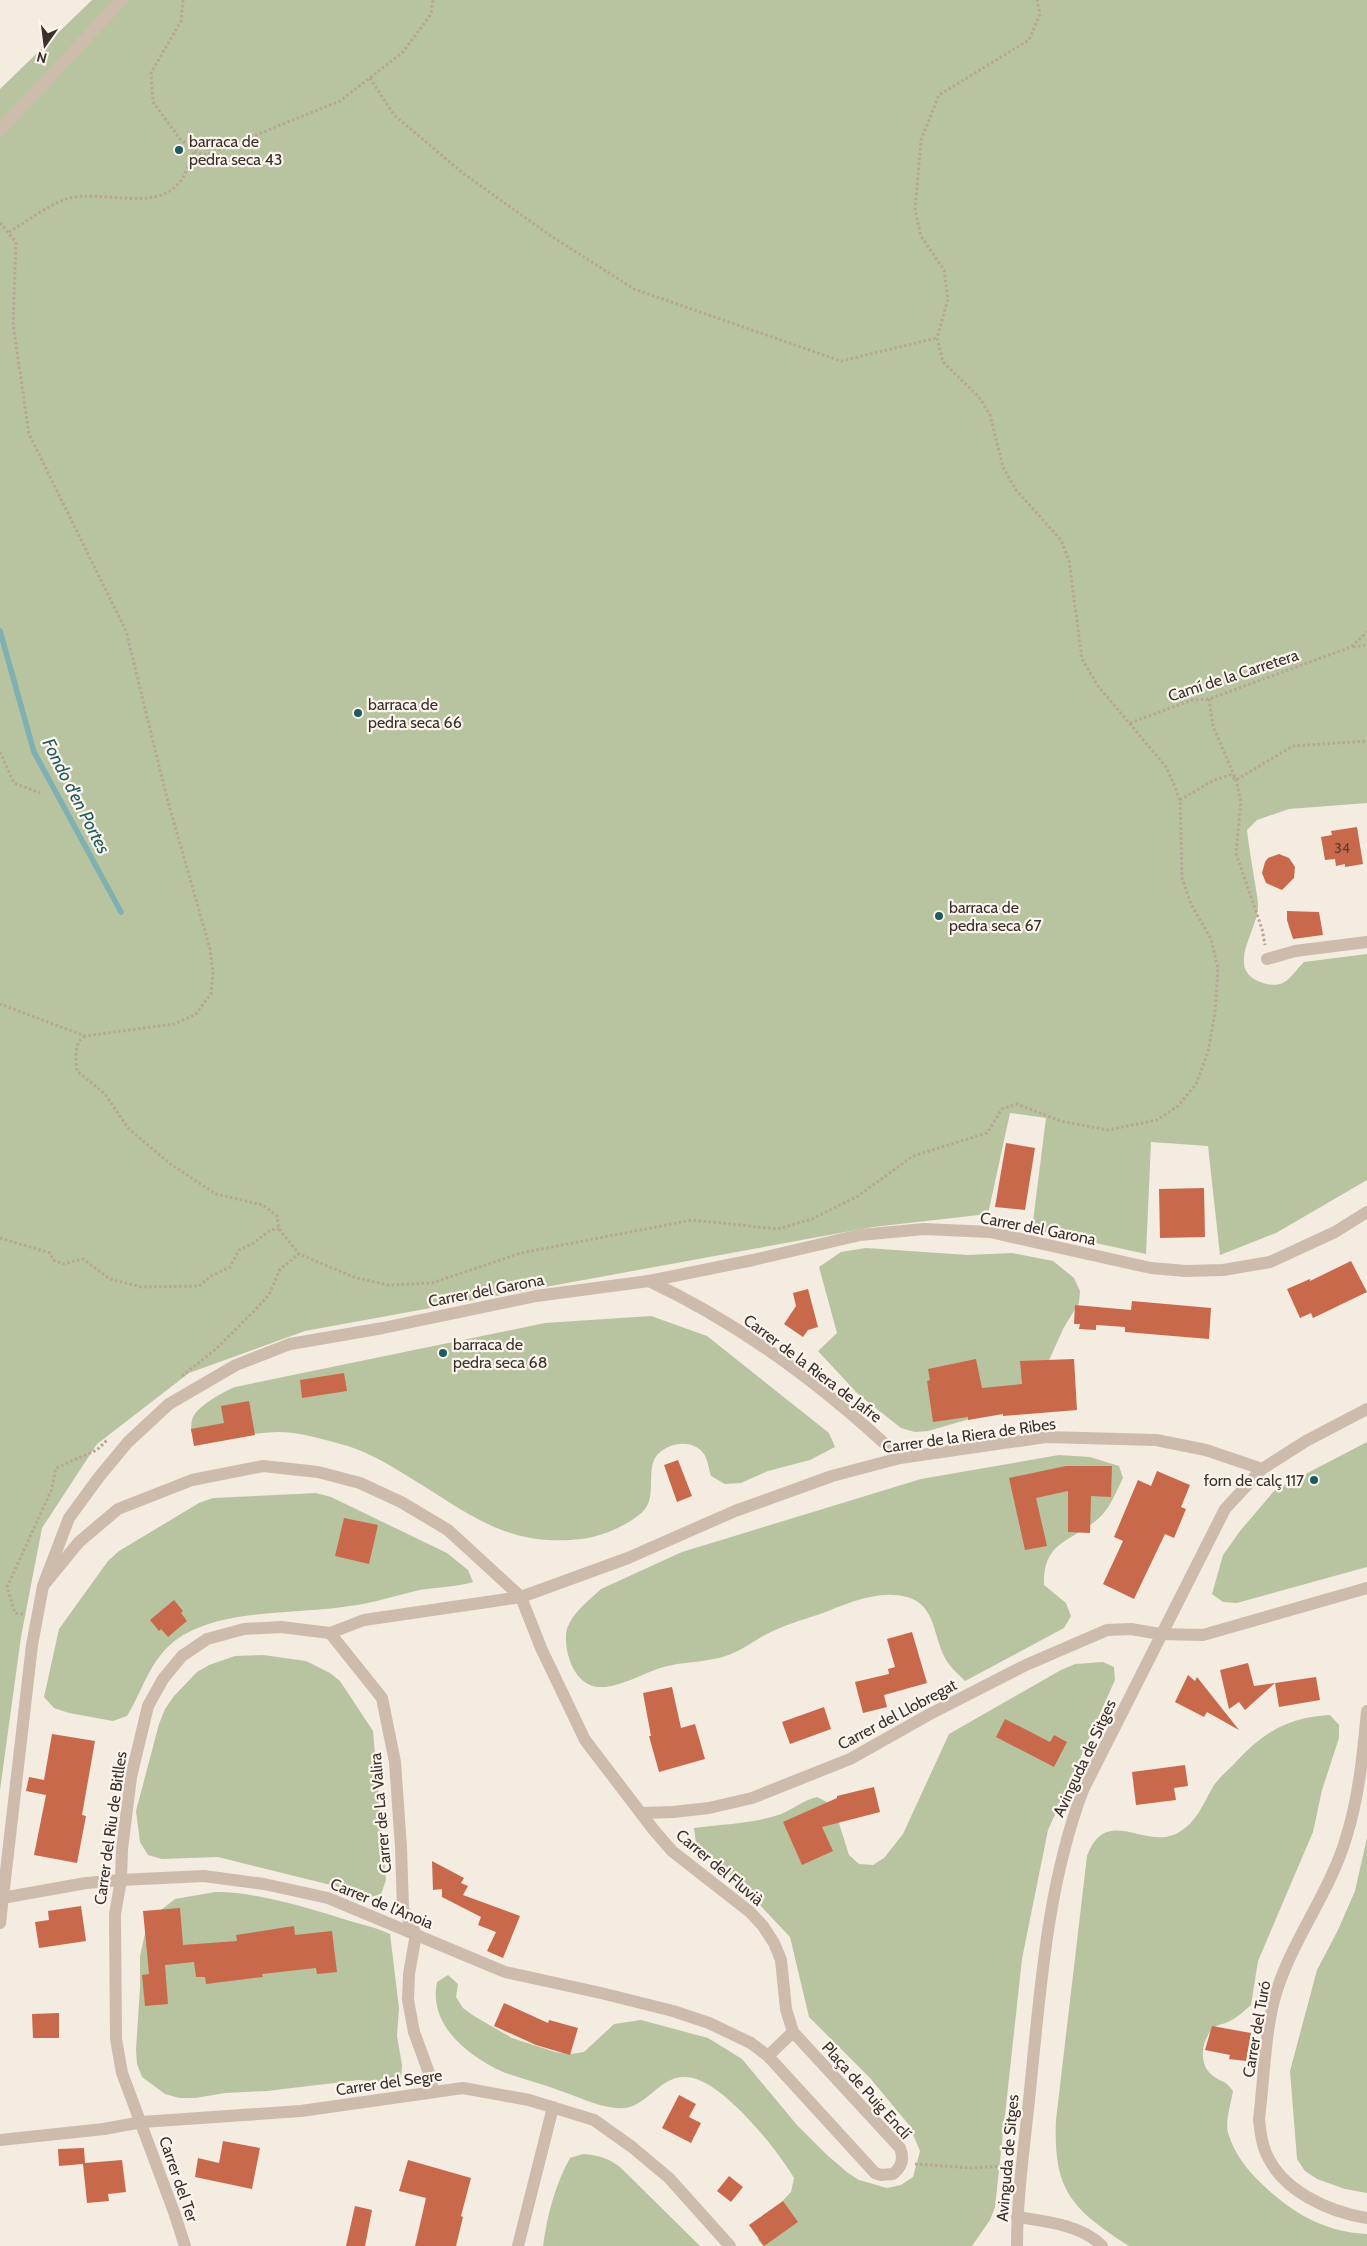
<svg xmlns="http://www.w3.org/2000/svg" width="1367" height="2246" font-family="Cabin,sans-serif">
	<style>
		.green { fill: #b8c4a0 }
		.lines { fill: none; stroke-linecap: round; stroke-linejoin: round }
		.stream { stroke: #7fb0b2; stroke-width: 5.5 }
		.building { fill: #c8694b }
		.path { stroke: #b9a596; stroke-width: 3; stroke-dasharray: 2.5 2.5; stroke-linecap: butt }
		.minor { stroke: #cdbbac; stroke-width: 12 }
		.poi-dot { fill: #1f5a5e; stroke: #fbf5ee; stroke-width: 2 }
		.labels { text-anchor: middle; stroke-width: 4.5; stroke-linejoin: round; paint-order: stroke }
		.number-label { font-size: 14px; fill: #5e3e33 }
		.poi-label { font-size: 16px; fill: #3b302b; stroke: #fbf5ee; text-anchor: start }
		.street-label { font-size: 16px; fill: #3b302b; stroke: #fbf5ee }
		.water-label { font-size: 18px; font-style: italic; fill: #1f5a5e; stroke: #fbf5ee }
	</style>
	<rect width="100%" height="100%" fill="#f4ebe1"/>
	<g class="green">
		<path d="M92,0H1367V803L1289,809L1257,820L1247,830C1249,848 1252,865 1255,883C1256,891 1258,899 1258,906C1258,931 1223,971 1263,983C1286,990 1290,976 1304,962L1367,954V1180L1276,1233L1220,1255L1208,1146L1151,1142L1146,1254L1032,1229L1046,1118L1010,1113L988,1214L873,1227L305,1331L189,1373L97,1444L42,1528L21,1637L0,1790V89Z"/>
		<polygon points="866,1248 968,1255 1012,1253 1053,1261 1074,1278 1080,1291 1079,1303 1064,1327 1045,1369 980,1416 928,1431 915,1432 901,1428 858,1394 818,1351 837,1333 819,1267 841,1252"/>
		<path d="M651,1316L707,1336L829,1433L835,1447L810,1460L768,1471L741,1483L725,1484L711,1476C709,1470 708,1460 704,1454C693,1439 670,1442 658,1454C645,1468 657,1494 645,1509C634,1523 599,1538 581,1539C501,1548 463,1508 399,1471C383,1461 366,1452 348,1446C326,1440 300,1432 277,1432C249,1433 219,1440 191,1432C191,1428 191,1424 192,1420C195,1407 223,1392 235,1387L545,1323Z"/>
		<polygon points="1367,1442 1367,1567 1237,1603 1223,1602 1212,1594 1223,1555 1240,1531 1275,1490"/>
		<path d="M1059,1455L1090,1457L1119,1466L1123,1478C1115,1494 1109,1512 1093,1523C1066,1543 1043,1544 1044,1585L1066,1603L1071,1616L1064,1628L965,1681C958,1674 949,1666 945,1658C933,1636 936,1605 907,1597C877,1589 847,1604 820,1614C802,1620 784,1625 767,1634C755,1640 744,1649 731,1654C707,1664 682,1660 657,1669C641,1675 617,1688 600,1687C576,1687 565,1656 566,1636C566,1618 589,1600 601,1589L682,1552L921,1479Z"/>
		<path d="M316,1493L331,1497L447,1553L468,1570L473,1582C456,1587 438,1587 420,1590C397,1595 374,1603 350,1606C297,1615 212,1607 170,1645C148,1665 142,1692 127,1716L113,1721L69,1713L54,1708L44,1697L59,1629L108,1561L119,1551L199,1503L213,1498Z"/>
		<polygon points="263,1655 306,1661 330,1673 340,1681 373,1731 386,1880 381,1894 368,1898 343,1888 218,1857 162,1859 148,1855 140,1842 136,1811 159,1724 165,1709 174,1696 197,1672 209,1665 235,1656"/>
		<path d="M1103,1662L1114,1667L1115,1680L1048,1830L1022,1959L995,2207L990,2220L972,2246H763L758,2240L760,2225L791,2192L794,2178C777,2149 726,2086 693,2078C658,2070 649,2112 616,2108C595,2106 577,2096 558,2090C540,2083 521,2079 503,2072C468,2056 428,2025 437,1982L448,1975L458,1984L456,1997L463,2008L474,2016L512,2038L555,2052L571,2054L584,2052L614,2024L641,2020L708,2038L742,2059L797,2125L827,2155L848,2173L859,2180L887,2188L901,2185L913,2177L920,2151L909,2125L870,2078L809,2017L790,1937L743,1887L696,1843L694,1828C721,1824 749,1824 775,1816C790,1812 801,1801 817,1797L829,1803L836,1814L849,1855L859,1864L873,1865L884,1858L903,1834L949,1734L1061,1670L1075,1664Z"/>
		<path d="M1330,1715L1339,1725V1738L1322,1790L1313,1832L1258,1961L1251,2005C1244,2011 1238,2017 1230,2021C1225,2024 1219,2024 1215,2027C1201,2038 1198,2064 1212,2075C1221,2083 1224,2078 1233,2091C1231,2103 1225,2121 1228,2133C1234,2153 1247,2170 1262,2184C1292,2213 1325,2232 1367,2234V2246H1129C1072,2209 1053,2191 1056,2120L1087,1856C1107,1802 1148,1854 1181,1831C1198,1820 1204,1802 1214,1785C1220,1777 1228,1770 1235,1763C1262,1733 1288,1717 1330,1715Z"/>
		<polygon points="1367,1838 1367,2193 1345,2189 1317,2179 1305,2171 1297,2159 1290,2071 1317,1970 1338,1930 1355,1891"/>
		<path d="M215,1892C254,1891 312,1909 350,1921C364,1925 377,1928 390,1934L399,2008L397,2036L402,2065L401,2078L388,2083L359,2080L267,2091L225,2093L195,2098H179L165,2094L142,2077L137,2064L136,2050L140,1987V1956L146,1929L152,1917L175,1899Z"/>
		<path d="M583,2154C598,2155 608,2158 620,2167L700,2246H543C547,2216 555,2185 570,2158Z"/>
	</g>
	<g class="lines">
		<polyline class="stream" points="0,631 34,752 121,912"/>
	</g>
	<g class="building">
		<polygon points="1357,827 1363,864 1345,867 1345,864 1336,866 1335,859 1325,860 1321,837 1332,835 1331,831"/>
		<polygon points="1279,854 1289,858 1295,867 1294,878 1282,890 1266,883 1262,873 1265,862 1268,858"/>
		<polygon points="1287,911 1319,912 1323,935 1293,939 1287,920"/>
		<polygon points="1006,1143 1035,1148 1025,1210 995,1207"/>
		<polygon points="1204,1188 1205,1237 1160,1238 1159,1189"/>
		<polygon points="1351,1261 1367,1292 1313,1318 1311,1313 1300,1318 1287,1289 1310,1279 1310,1281"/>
		<polygon points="808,1289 818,1327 808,1330 803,1337 784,1324 796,1306 793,1293"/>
		<polygon points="1132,1301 1211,1308 1209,1339 1125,1332 1125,1327 1096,1325 1096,1330 1079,1329 1080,1324 1074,1324 1075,1305 1131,1310"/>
		<polygon points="976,1359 982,1388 1022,1384 1020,1361 1074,1359 1077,1410 1003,1416 1003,1414 968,1420 968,1417 933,1422 927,1381 930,1380 928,1369"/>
		<polygon points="344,1373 347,1391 302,1398 300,1380"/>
		<polygon points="249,1401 255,1435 194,1446 191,1429 224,1423 221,1406"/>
		<polygon points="678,1460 692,1496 677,1502 664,1465"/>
		<polygon points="1066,1466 1112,1466 1111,1497 1091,1496 1090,1533 1068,1532 1068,1491 1036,1498 1047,1546 1025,1550 1009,1478"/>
		<polygon points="1157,1471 1190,1485 1181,1507 1186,1509 1174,1538 1165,1534 1134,1599 1103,1584 1123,1541 1114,1537 1138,1480 1151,1486"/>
		<polygon points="344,1518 378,1525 369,1564 335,1556"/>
		<polygon points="174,1600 183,1611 181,1613 187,1621 168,1637 161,1629 159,1631 150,1620"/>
		<polygon points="912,1632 927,1683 884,1695 887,1707 863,1713 855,1682 889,1674 888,1669 895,1667 887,1639"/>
		<polygon points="1248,1663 1254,1686 1316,1677 1320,1700 1279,1707 1275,1683 1245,1710 1239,1702 1229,1709 1220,1670"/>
		<polygon points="1188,1675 1195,1681 1197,1677 1239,1730 1207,1712 1204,1717 1175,1702"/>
		<polygon points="672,1687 681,1728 695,1724 705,1759 659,1772 649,1736 651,1736 643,1693"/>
		<polygon points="824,1707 831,1729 790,1744 782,1722"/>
		<polygon points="1005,1719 1050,1742 1054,1735 1067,1742 1054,1767 996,1737"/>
		<polygon points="52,1734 95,1741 82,1815 86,1816 77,1863 34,1855 46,1795 26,1791 29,1777 44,1780"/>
		<polygon points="1185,1765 1188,1786 1174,1788 1176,1800 1136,1805 1132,1772"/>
		<polygon points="874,1787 880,1812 822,1827 833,1851 802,1865 783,1822 837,1798 837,1796"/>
		<polygon points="432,1861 464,1878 461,1883 468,1886 463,1895 520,1916 503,1958 487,1951 496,1932 478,1925 481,1917 442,1897 442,1889 433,1890"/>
		<polygon points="81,1906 86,1941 39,1948 35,1922 49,1920 48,1911"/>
		<polygon points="180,1908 183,1945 237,1941 236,1935 294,1926 295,1935 332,1931 337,1972 317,1974 316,1968 262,1974 263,1977 206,1984 205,1977 196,1977 194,1962 165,1965 168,2004 145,2006 142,1975 149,1974 143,1911"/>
		<polygon points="504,2003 548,2023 549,2020 578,2028 570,2055 536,2045 494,2026"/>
		<polygon points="59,2013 59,2038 33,2038 32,2014"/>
		<polygon points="1212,2026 1251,2033 1246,2061 1229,2059 1230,2055 1205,2050"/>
		<polygon points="679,2095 696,2104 689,2117 701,2123 691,2143 662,2128"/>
		<polygon points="223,2141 260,2148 252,2189 195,2177 198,2158 219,2163"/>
		<polygon points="84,2148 85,2163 122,2160 126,2192 108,2194 109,2201 87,2203 83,2164 59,2166 58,2149"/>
		<polygon points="408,2160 471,2178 461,2216 463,2217 456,2246 415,2246 426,2198 399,2191"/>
		<polygon points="729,2176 743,2187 731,2202 717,2191"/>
		<polygon points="783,2201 798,2222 764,2246 749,2225"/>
		<polygon points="355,2206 372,2210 365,2246 346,2246"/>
	</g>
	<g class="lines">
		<g class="path">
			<polyline points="183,0 181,21 151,73 153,102 180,139 197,153 206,155 340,101 403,52 431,14 433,0"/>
			<polyline points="370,78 394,115 464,174 551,236 634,289 841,361 937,338"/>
			<polyline points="0,223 16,242 13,324 29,434 126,631 167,798 210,949 213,972 211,994 195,1015 174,1024 85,1036 0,1004"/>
			<path d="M9,232C24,223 50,204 66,199C101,188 158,215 182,179C187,171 190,160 194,151"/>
			<polyline points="1353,647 1367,645"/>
			<polyline points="1209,699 1213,726 1236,780 1241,802 1236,853 1262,929 1265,945"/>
			<polyline points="1130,723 1192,700 1209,699 1351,647 1367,632"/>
			<polyline points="0,752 14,783 40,793"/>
			<polyline points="1180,800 1214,780 1230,775 1236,780 1293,746 1367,741"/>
			<path d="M85,1036C73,1043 76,1060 77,1071L105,1094L128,1128L169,1163L216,1194L263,1205L277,1216L279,1229L299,1254L354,1277L387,1285L432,1283L521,1253L692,1220L778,1229L812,1219L858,1196L913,1156L987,1133L1002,1109L1017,1104L1060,1121L1108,1130L1157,1120L1178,1106L1196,1084L1208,1052L1215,1013L1218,968L1211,939L1191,904L1182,878L1180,800L1167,768L1098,686L1082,659L1069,561L1061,540L1016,490L1003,467L990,415L979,397L943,362L937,338L948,299L944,270L921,236L915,210L921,140L939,95L1029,40L1040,14L1037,0"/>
			<polyline points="0,1238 50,1253 53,1260 63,1264 83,1259 110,1279 141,1287 199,1286 211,1276 230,1267 239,1250 254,1243 270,1230 279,1229"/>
			<polyline points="182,1376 216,1349 254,1311 269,1295 280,1269 299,1254"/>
			<polyline points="23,1614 15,1613 7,1587 51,1491 56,1468 97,1450 107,1440"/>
			<polyline points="915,2164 971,2168 1006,2166"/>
		</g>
		<g class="minor">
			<polyline points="0,130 122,0"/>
			<polyline points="1267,959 1295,951 1367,942"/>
			<path d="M649,1281C741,1324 826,1388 900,1458"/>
			<polyline points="330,1633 382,1698 395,1762 401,1847 403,1909 416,1934 409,1974 408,2000 414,2032 429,2073 433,2091"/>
			<path d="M1367,1711C1363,1754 1359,1797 1346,1838C1330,1892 1294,1937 1277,1990C1265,2026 1264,2080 1259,2119C1260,2130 1261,2142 1266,2153C1282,2191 1329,2212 1367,2218"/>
			<polyline points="641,1813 673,1812 709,1808 752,1798 850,1759 930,1714 1026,1665 1107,1630 1131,1629 1160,1634 1203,1635 1367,1588"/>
			<path d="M2,1898L86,1883L121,1880L204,1876L264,1884L328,1898L505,1972L601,1993L673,2011L709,2023L751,2043L768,2056L875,2173L881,2175L893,2174C902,2167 904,2158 900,2148L793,2032L786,2009L781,1960L774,1943L763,1926L750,1912L672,1851L653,1829L585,1740L541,1648L521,1597L448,1530L401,1502L360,1483L318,1472L263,1466L192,1480L118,1509L79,1542L43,1586"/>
			<polyline points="0,1923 32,1645 43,1586 69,1518 99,1477 128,1442 169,1404 236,1365 290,1344 383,1328 536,1296 649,1281 753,1260 860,1235 924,1229 990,1232 1151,1268 1186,1271 1223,1270 1270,1262 1335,1232 1367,1212"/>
			<polyline points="768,2056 793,2032"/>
			<polyline points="0,2140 104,2129 142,2122 301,2111 463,2088 529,2100 594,2120 632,2147 669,2178 730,2246"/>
			<path d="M1017,2217C1044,2221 1082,2225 1102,2246"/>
			<polyline points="185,2246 174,2212 122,2073 116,2039 115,1914 121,1880 122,1849 131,1777 148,1706 163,1679 182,1656 207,1639 244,1629 281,1627 330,1633 364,1620 521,1597 628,1558 735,1511 832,1476 900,1458 1046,1437 1156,1440 1206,1450 1262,1469"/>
			<polyline points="518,2246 553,2107"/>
			<path d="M1017,2246C1017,2190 1026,2135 1031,2080C1041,1982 1048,1883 1083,1790L1225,1509L1262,1469L1306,1441L1367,1409"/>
		</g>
	</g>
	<g class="poi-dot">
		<circle cx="179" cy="150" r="5"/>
		<circle cx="358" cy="713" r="5"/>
		<circle cx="939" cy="916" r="5"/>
		<circle cx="443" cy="1353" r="5"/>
		<circle cx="1314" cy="1480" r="5"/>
	</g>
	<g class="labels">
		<g class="number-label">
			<text x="1342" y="853">34</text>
		</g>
		<g class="poi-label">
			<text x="189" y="147">barraca de<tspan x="189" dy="18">pedra seca 43</tspan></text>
			<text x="368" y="710">barraca de<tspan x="368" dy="18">pedra seca 66</tspan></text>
			<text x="949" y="913">barraca de<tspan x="949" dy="18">pedra seca 67</tspan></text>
			<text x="453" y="1350">barraca de<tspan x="453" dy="18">pedra seca 68</tspan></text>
			<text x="1304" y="1486" text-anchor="end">forn de calç 117</text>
		</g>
		<g class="street-label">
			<text transform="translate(1233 675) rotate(-18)" y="6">Camí de la Carretera</text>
			<text transform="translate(1038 1228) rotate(11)" y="6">Carrer del Garona</text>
			<text transform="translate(486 1290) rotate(-11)" y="6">Carrer del Garona</text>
			<text transform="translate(813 1368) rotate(37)" y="6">Carrer de la Riera de Jafre</text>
			<text transform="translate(969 1435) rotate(-8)" y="6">Carrer de la Riera de Ribes</text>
			<text transform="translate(897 1714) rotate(-28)" y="6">Carrer del Llobregat</text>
			<text transform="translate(1084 1758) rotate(-65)" y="6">Avinguda de Sitges</text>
			<text transform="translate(380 1813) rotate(-95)" y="6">Carrer de La Valira</text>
			<text transform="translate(110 1828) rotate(-82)" y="6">Carrer del Riu de Bitlles</text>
			<text transform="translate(720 1867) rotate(40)" y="6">Carrer del Fluvià</text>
			<text transform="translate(382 1903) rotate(22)" y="6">Carrer de l'Anoia</text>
			<text transform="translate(1256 2029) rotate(-80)" y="6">Carrer del Turó</text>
			<text transform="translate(389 2082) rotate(-8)" y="6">Carrer del Segre</text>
			<text transform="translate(867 2090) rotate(48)" y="6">Plaça de Puig Enclí</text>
			<text transform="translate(1007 2158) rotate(-85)" y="6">Avinguda de Sitges</text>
			<text transform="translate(179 2179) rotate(71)" y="6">Carrer del Ter</text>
		</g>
		<g class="water-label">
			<text transform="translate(76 796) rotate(63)" y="6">Fondo d'en Portes</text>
		</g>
	</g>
	<g transform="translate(45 45) rotate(194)" stroke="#fbf5ee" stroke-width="4" paint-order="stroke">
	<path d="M0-4L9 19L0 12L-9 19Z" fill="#3b302b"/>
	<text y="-8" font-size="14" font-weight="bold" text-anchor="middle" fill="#3b302b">N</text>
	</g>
</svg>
